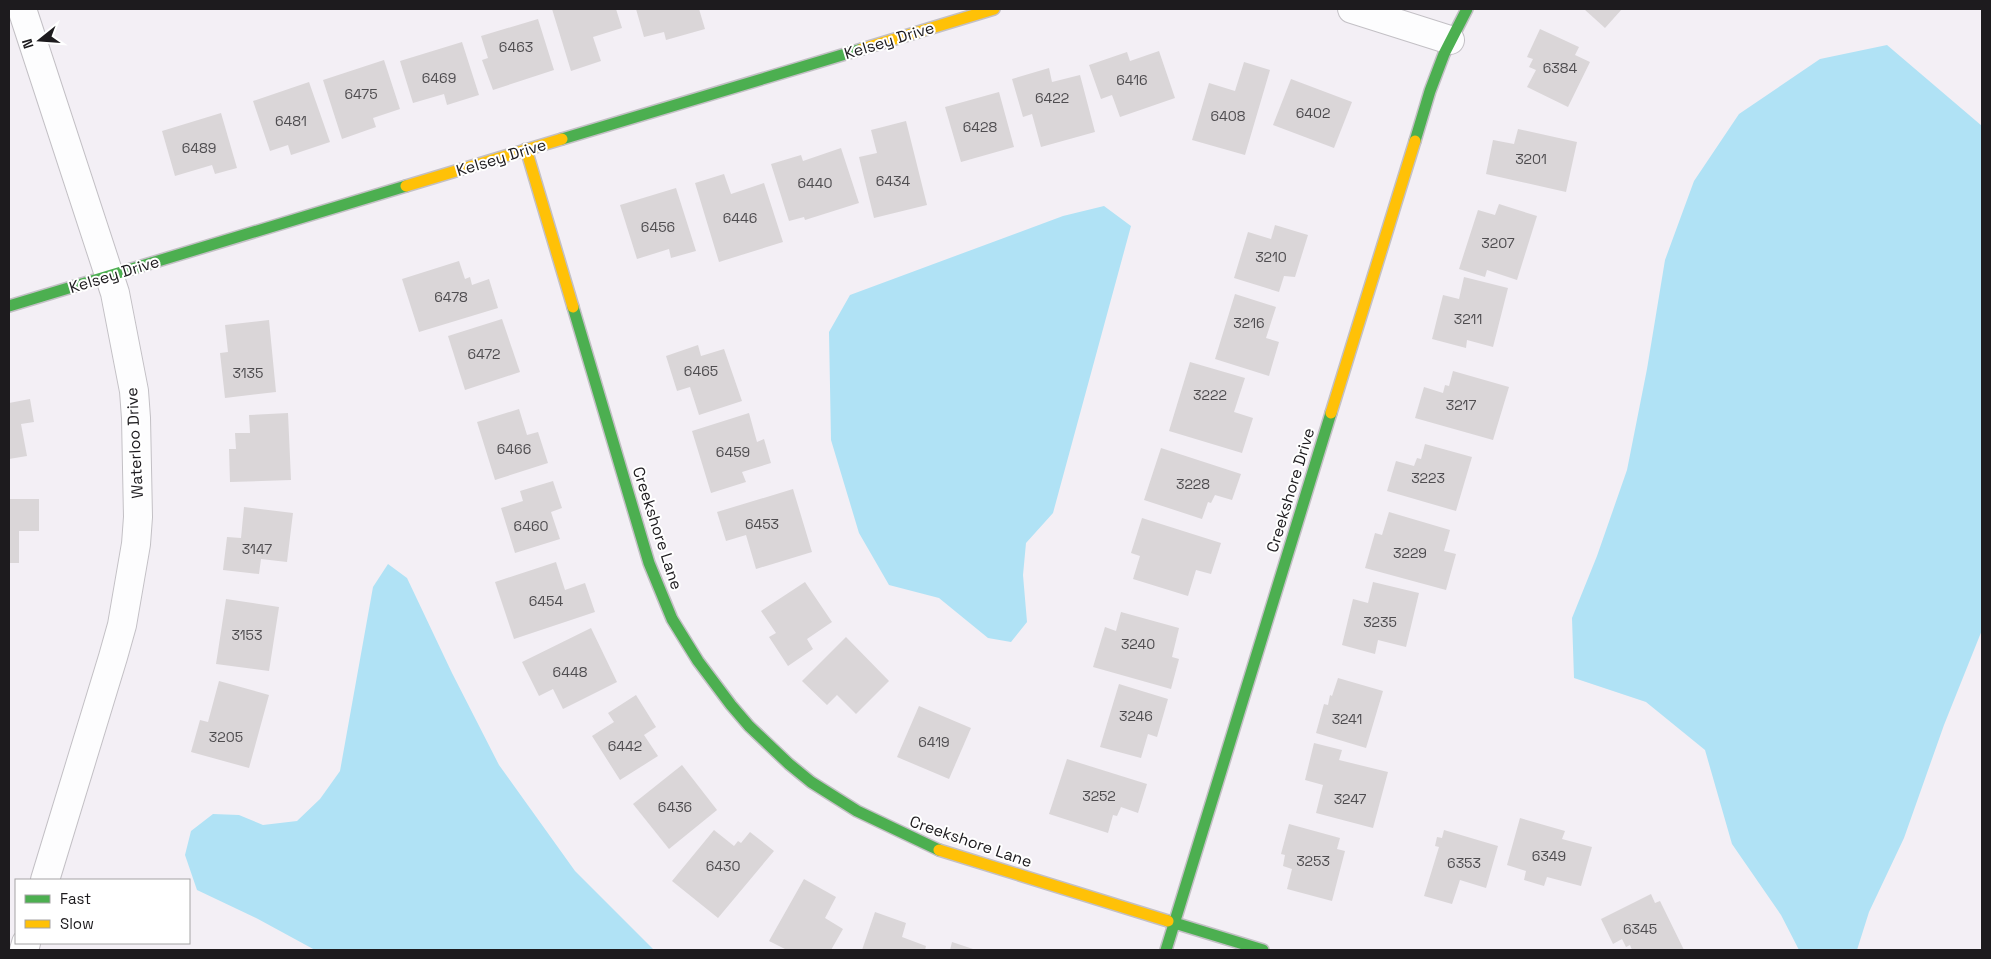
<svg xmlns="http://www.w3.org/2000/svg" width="1991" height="959" font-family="'Space Grotesk',sans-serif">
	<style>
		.water { fill: #b0e2f5 }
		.building { fill: #dad6d8 }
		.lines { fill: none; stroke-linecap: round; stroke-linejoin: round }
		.street-casing { stroke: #c3c0c5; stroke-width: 30 }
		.fast-casing { stroke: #c3c0c5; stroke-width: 14 }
		.slow-casing { stroke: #c3c0c5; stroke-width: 14 }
		.street { stroke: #fdfdfe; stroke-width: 28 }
		.fast { stroke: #4caf50; stroke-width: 11 }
		.slow { stroke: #ffc107; stroke-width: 11 }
		.labels { text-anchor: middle; stroke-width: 4; stroke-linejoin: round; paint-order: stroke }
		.number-label { font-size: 14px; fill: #4f4d50 }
		.street-label { font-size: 16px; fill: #1d1b1e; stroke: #fff }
	</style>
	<rect width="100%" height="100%" fill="#f3eff5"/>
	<g class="water">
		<polygon points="1887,45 1982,126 1982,630 1944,725 1904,838 1869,912 1857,950 1799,950 1781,915 1732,844 1705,750 1646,702 1574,678 1572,618 1597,556 1627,470 1647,369 1665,260 1694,181 1739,114 1820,59"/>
		<polygon points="1104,206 1131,226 1053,513 1026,543 1023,575 1027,622 1011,642 988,638 939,598 889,585 859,533 831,440 829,332 850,295 1063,216"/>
		<polygon points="388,564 407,578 452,673 499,765 575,871 654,950 315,950 258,919 197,890 185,855 191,831 213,814 239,815 263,825 297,821 320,799 340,771 373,587"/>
	</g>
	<g class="building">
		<polygon points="552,9 616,9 622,28 593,37 601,61 571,71"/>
		<polygon points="636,9 699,9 705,29 666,40 664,32 644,37"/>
		<polygon points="1584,9 1622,9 1605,28"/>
		<polygon points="538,19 554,70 493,90 482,60 488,58 481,36"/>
		<polygon points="1540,29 1579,47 1575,55 1590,62 1568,107 1527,87 1536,70 1529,67 1533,59 1527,57"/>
		<polygon points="462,42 479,95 447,105 444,94 413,103 400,61"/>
		<polygon points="1159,51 1175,98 1120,117 1112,95 1101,99 1089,65 1127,52 1130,61"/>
		<polygon points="384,60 400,109 373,118 376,127 342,139 323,80"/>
		<polygon points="1244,62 1270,70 1245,155 1192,140 1209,83 1235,91"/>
		<polygon points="1049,68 1052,82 1080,75 1095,132 1041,147 1032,114 1023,117 1012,79"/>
		<polygon points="1291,79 1352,102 1334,148 1273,125"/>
		<polygon points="309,82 330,142 291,155 288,145 270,151 253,101"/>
		<polygon points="999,92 1014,147 961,162 945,107"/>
		<polygon points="221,113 237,168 215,174 212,165 175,176 162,131"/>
		<polygon points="906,121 927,205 874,218 859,157 877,153 871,130"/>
		<polygon points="1518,129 1577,142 1566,192 1486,174 1493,140 1514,144"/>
		<polygon points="841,148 859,203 805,220 804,217 789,221 771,164 801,155 803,161"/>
		<polygon points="724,174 731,194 764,183 783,242 719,262 695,183"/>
		<polygon points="676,188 696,251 671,258 669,249 637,259 620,205"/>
		<polygon points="1499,204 1537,216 1517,280 1487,270 1485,277 1459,269 1478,210 1495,215"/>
		<polygon points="1275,225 1308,235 1295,277 1284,276 1279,292 1234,278 1248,232 1271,239"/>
		<polygon points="459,261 465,279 470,277 472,285 489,279 498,308 419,332 402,279"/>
		<polygon points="1464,277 1508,288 1493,347 1467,340 1466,348 1432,339 1443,295 1459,299"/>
		<polygon points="1235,294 1276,307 1266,338 1279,342 1269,376 1215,359"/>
		<polygon points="502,319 520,372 465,390 448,336"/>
		<polygon points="269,320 276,392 225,398 220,353 228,352 225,325"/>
		<polygon points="698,345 701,356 724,349 742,401 699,415 690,387 677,391 666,356"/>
		<polygon points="1190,362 1245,378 1234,412 1253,418 1242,453 1169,431"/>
		<polygon points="1453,371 1509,387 1493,440 1415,418 1424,387 1443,393 1445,385 1449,386"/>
		<polygon points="30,399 34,422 21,424 27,456 9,459 9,403"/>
		<polygon points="519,409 527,435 538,432 548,463 495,480 477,422"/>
		<polygon points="288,413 291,480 230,482 229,449 236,449 235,433 250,433 249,415"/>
		<polygon points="749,413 757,442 764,439 771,463 742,472 746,482 711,493 692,431"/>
		<polygon points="1425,444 1472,457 1456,511 1387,491 1396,461 1414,466 1417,458 1421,459"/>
		<polygon points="1161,448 1241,474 1232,500 1215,495 1211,503 1208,502 1202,519 1144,500"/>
		<polygon points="553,481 562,508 551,512 560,539 515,553 501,508 523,501 520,491"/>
		<polygon points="793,489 812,552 756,569 746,535 726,541 717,512"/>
		<polygon points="9,499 39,499 39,531 19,531 19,563 9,563"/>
		<polygon points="244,507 293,513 287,562 261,559 259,574 223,570 227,537 241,538"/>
		<polygon points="1389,512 1450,530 1444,551 1456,554 1446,590 1365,568 1375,533 1382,535"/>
		<polygon points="1142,518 1221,543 1211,574 1196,570 1188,596 1133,579 1140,556 1131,553"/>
		<polygon points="556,562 565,590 585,583 595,612 514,639 495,582"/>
		<polygon points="805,582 832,622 807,639 813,649 788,666 769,637 776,633 761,611"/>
		<polygon points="1373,582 1419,593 1406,647 1378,640 1375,654 1342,645 1353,599 1368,603"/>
		<polygon points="226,599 279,607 269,671 216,664"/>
		<polygon points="1121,612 1179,628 1172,657 1179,659 1171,689 1093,667 1105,627 1116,631"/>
		<polygon points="591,628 617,682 563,709 553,689 539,696 522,662"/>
		<polygon points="846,637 889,681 856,714 837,695 827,705 802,681"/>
		<polygon points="1338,678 1383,691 1366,748 1316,733 1324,704 1328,705 1330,695 1332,696"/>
		<polygon points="219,681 269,695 249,768 191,752 200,720 208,722"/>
		<polygon points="1119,684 1168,699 1157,737 1148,734 1141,758 1100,747"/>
		<polygon points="636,695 656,727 644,735 658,756 620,780 592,736 614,722 608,713"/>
		<polygon points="919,706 971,728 949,779 897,757"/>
		<polygon points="1314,743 1342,750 1339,760 1388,772 1373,828 1316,813 1323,785 1305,780"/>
		<polygon points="1067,759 1147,784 1138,813 1121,807 1117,816 1113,815 1108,833 1049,814"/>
		<polygon points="682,765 717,810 669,849 633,804"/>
		<polygon points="1520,818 1565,831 1562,839 1592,847 1581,886 1547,877 1544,886 1524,880 1526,871 1507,865"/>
		<polygon points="1289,824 1340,838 1337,849 1345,851 1332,901 1287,889 1292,869 1283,866 1285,855 1281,854"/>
		<polygon points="714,830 734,846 738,841 741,843 750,832 774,851 718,918 672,881"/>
		<polygon points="1444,830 1498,846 1486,888 1460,880 1452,904 1424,896 1439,847 1435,846 1437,837 1442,838"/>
		<polygon points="804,879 836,897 825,918 843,929 831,950 787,950 769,941"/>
		<polygon points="1651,894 1655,903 1660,901 1684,950 1632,950 1630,945 1626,947 1622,939 1613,944 1601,919"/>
		<polygon points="875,912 906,923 902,937 926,946 925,950 862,950"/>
		<polygon points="952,942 976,950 950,950"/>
	</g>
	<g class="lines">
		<defs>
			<g id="street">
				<polyline points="22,9 115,293 134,391 136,418 138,517 136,544 122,625 113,657 45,880"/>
				<polyline points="1352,9 1450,40"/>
				<polyline points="24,950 26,943"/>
			</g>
			<g id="fast">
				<polyline points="562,139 862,49"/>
				<polyline points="1415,141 1430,91 1444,54 1467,9"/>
				<polyline points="9,306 406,186"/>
				<polyline points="573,307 649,563 672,619 698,661 731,705 749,726 789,764 811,782 857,811 939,850"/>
				<polyline points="1168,921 1263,950"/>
				<polyline points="1166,950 1331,413"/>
			</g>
			<g id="slow">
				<polyline points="862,49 994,9"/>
				<polyline points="526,149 573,307"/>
				<polyline points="406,186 562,139"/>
				<polyline points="1331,413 1415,141"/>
				<polyline points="939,850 1168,921"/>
			</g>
		</defs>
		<use href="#street" class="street-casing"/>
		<use href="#fast" class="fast-casing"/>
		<use href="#slow" class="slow-casing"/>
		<use href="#street" class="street"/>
		<use href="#fast" class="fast"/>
		<use href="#slow" class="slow"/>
	</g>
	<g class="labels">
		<g class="number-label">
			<text x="516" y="52">6463</text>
			<text x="1560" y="73">6384</text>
			<text x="439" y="83">6469</text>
			<text x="1132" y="85">6416</text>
			<text x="361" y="99">6475</text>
			<text x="1052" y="103">6422</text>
			<text x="1313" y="118">6402</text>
			<text x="1228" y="121">6408</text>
			<text x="291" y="126">6481</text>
			<text x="980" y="132">6428</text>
			<text x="199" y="153">6489</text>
			<text x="1531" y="164">3201</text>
			<text x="893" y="186">6434</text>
			<text x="815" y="188">6440</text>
			<text x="740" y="223">6446</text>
			<text x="658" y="232">6456</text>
			<text x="1498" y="248">3207</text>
			<text x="1271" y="262">3210</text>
			<text x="451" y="302">6478</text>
			<text x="1468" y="324">3211</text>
			<text x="1249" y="328">3216</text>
			<text x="484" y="359">6472</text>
			<text x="701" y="376">6465</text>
			<text x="248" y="378">3135</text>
			<text x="1210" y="400">3222</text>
			<text x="1461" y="410">3217</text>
			<text x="514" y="454">6466</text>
			<text x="733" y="457">6459</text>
			<text x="1428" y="483">3223</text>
			<text x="1193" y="489">3228</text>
			<text x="762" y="529">6453</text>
			<text x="531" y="531">6460</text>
			<text x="257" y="554">3147</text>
			<text x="1410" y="558">3229</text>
			<text x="546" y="606">6454</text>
			<text x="1380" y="627">3235</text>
			<text x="247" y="640">3153</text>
			<text x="1138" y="649">3240</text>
			<text x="570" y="677">6448</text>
			<text x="1136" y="721">3246</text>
			<text x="1347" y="724">3241</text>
			<text x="226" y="742">3205</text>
			<text x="934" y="747">6419</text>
			<text x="625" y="751">6442</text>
			<text x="1099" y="801">3252</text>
			<text x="1350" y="804">3247</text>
			<text x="675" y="812">6436</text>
			<text x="1549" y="861">6349</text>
			<text x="1313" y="866">3253</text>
			<text x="1464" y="868">6353</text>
			<text x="723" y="871">6430</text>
			<text x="1640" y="934">6345</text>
		</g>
		<g class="street-label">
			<text transform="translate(889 40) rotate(-17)" y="6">Kelsey Drive</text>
			<text transform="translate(501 157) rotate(-17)" y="6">Kelsey Drive</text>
			<text transform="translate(114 274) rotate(-17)" y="6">Kelsey Drive</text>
			<text transform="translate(134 443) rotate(-93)" y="6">Waterloo Drive</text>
			<text transform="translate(1290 490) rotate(-73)" y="6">Creekshore Drive</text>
			<text transform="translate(658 528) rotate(72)" y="6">Creekshore Lane</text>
			<text transform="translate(971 841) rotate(19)" y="6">Creekshore Lane</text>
		</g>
	</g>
	<rect width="1991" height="959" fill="none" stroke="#1d1b1e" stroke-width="20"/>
	<rect x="15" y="879" width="175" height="65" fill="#ffffff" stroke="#a5a4a5"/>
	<rect x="25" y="895" width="25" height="8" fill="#4caf50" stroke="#a5a4a5"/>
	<text x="60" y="904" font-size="15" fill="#1d1b1e">Fast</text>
	<rect x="25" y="920" width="25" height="8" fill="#ffc107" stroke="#a5a4a5"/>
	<text x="60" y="929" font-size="15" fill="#1d1b1e">Slow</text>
	<g transform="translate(40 40) rotate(253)" stroke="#ffffff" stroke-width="4" paint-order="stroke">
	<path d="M0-4L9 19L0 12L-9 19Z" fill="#1d1b1e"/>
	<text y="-8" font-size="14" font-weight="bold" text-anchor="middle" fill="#1d1b1e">N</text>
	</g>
</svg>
